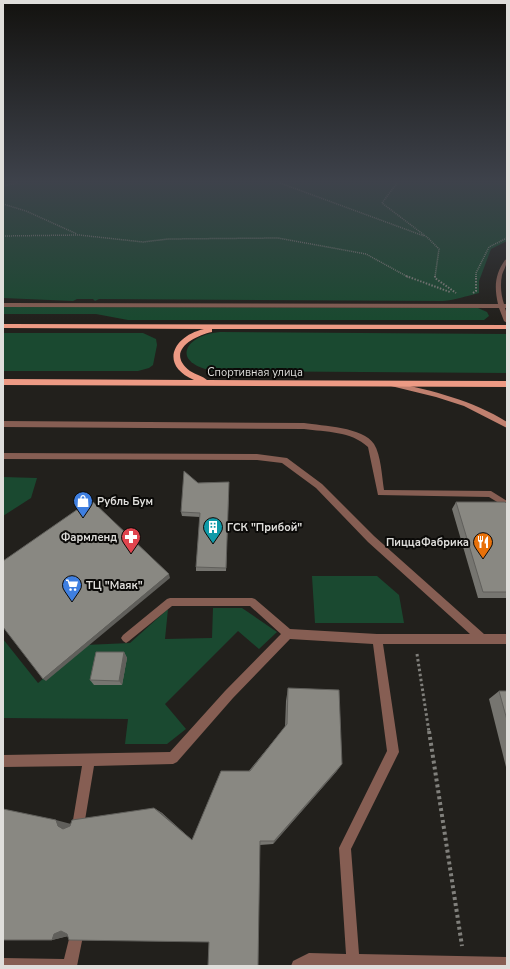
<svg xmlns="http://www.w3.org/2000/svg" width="510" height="969" font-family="'Nunito Sans',sans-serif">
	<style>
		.green { fill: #1a4930 }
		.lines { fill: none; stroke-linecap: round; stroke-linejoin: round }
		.path-far3 { stroke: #81807c; stroke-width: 1.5; stroke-dasharray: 1 1; stroke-linecap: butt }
		.path-far2 { stroke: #81807c; stroke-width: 2; stroke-dasharray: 1.5 1.5; stroke-linecap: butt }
		.path-far1 { stroke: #81807c; stroke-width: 3; stroke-dasharray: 2.5 2.5; stroke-linecap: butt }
		.path { stroke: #81807c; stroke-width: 4; stroke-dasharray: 3 3; stroke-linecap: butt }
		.lane { fill: #865e53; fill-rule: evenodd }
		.street { fill: #865e53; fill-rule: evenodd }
		.secondary { fill: #c0806f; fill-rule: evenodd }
		.primary { fill: #ed9a84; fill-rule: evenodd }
		.wall { fill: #767570 }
		.shaded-wall { fill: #605f5b }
		.building { fill: #898882; stroke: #605f5b }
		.labels { text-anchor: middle; stroke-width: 4; stroke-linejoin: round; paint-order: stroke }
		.street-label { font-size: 11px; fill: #dfdedb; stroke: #0b0a08 }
		.poi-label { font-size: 11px; font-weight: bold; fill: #dfdedb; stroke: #0b0a08; text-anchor: start }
	</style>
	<rect width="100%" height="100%" fill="#22201c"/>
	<g class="green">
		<path d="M3,183H507V241L491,249L479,281V293C466,296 456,300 443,301L99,299L95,301L93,299H77L73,301L3,298Z"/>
		<polygon points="3,307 478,308 487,312 489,316 484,320 128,320 96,314 3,314"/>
		<path d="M220,332L507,334V373L214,371C170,363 184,335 220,332Z"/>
		<polygon points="3,333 143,333 156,339 157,345 153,365 149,368 138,371 3,371"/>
		<polygon points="3,477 37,478 31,498 3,516"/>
		<polygon points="312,576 377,576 399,595 404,623 315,623"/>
		<polygon points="213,608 242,608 277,632 259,649 238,631 165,704 186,729 167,744 125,744 128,719 3,718 3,639 38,683 85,645 130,643 168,609 165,639 212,638"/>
	</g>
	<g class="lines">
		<g class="path-far3">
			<polyline points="280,183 424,236"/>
			<polyline points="397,183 382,203 428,238 439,249 435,277"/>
			<polyline points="3,186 17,183"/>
			<polyline points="3,204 26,211 77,234"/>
			<polyline points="3,236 79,235 143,242 168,239 278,238 366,254 408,277"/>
			<polyline points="476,277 476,273 489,247 507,238"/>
		</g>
		<g class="path-far2">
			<polyline points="406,276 450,292"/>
			<polyline points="435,276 435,278 456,293"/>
			<polyline points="473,293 476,291 476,276"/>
		</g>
		<polyline class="path-far1" points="417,654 429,732"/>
		<polyline class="path" points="429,731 462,946"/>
		<g class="lane">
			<path d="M3,421L304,423C323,426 363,427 374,444C381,455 382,477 384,490L491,491L507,501V508L489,497L378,495L368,447C351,431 326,432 304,429L3,427Z"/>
			<polygon points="3,453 257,454 287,458 322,484 374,536 484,634 507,634 507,644 383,644 399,752 351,849 359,954 507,957 507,966 291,966 293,961 309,953 346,954 339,848 387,751 373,644 290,639 233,698 177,762 173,764 94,766 84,826 82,830 78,832 74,830 72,826 82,766 3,767 3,755 170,752 225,691 281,634 250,606 172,606 129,641 126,643 123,641 121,638 123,635 167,599 170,598 252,598 255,599 290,629 377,634 470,634 368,542 316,488 282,463 257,460 3,459"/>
			<polygon points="76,929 81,931 83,936 77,966 3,966 3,958 64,959 71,931"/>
		</g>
		<path class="street" d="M507,259C507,265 504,269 502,275C500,285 501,295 504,304H507V308H505L507,314V323L504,321L499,308L3,307V303L498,304C494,287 495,274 505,260Z"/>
		<path class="secondary" d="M391,382H393C433,391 472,400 507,422V428L464,406L436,397L391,386Z"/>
		<path class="primary" d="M3,324L507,325V329H212V332C193,336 165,352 190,371C196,375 203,376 207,380L507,381V387L3,385V379L194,380C159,365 173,336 204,329L3,328Z"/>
	</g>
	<g class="wall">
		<polygon points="229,482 226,571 196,571 196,567 200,517 182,516 181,512 198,483"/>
		<polygon points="456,502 507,504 507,598 478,598 452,509"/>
		<polygon points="124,652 127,658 122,685 94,685 90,680"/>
		<polygon points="288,688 342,764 336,772 273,844 260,845 209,942 68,936 52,940 71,824 154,808 162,813 192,840 285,727 286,701"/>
		<polygon points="499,691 507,691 507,771 489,699"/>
	</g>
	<g class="shaded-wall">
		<polygon points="229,482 229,486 226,571 226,568"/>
		<polygon points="169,574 170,578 46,681 43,679"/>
		<polygon points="124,652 127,658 122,685 119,681"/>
		<polygon points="342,764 336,772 273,844 274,841"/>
		<polygon points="154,808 162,813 196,844 192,840"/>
		<polygon points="56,820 71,824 73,831 63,829 58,826"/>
		<polygon points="70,930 68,936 52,940 54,934 61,931"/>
	</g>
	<g class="building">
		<polygon points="184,471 198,483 229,482 226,568 196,567 200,513 181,512"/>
		<polygon points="91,500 169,574 43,679 3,627 3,561"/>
		<polygon points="456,502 505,502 507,504 507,592 483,592"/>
		<polygon points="96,652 124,652 119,681 90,680"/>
		<polygon points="288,688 339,690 342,764 274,841 260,841 258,966 208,966 209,942 69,940 67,934 61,931 54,934 52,940 3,940 3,809 56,820 58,826 63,829 70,826 72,820 154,808 192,840 221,771 250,771 287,724"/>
		<polygon points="499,691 507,691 507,720"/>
	</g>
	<linearGradient id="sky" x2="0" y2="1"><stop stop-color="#13120f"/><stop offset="0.57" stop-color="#3e424b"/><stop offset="1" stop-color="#3e424b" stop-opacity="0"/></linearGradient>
	<rect width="510" height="319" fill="url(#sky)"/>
	<defs>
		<symbol id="shop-pin" viewBox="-11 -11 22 30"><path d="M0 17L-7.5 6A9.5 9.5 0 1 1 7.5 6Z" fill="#3f7fe0" stroke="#0b0a08"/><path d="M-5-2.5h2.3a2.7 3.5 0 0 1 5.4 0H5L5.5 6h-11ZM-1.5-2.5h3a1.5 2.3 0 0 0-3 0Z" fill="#fff"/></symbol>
		<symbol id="building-pin" viewBox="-11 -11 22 30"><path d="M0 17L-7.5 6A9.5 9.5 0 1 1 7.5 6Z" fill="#0f9aa8" stroke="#0b0a08"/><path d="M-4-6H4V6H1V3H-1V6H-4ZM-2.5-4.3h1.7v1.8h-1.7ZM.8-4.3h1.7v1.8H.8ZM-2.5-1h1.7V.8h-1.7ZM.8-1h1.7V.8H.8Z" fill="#fff"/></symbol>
		<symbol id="pharmacy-pin" viewBox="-11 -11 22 30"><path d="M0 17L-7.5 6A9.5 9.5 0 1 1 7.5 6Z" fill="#e0444e" stroke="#0b0a08"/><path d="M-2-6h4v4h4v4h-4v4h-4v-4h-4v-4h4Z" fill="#fff"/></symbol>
		<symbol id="restaurant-pin" viewBox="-11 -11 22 30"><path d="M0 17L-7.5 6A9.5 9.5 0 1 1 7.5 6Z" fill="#e8710a" stroke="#0b0a08"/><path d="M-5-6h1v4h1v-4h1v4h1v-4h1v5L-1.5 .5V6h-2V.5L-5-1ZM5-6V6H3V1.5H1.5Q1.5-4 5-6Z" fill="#fff"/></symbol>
		<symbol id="supermarket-pin" viewBox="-11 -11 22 30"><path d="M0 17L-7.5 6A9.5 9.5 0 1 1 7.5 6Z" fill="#3f7fe0" stroke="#0b0a08"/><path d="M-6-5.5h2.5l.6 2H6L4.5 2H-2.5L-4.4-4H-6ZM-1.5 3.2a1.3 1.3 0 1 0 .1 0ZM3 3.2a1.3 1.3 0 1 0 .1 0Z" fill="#fff"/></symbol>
	</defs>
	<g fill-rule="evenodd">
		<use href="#shop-pin" x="72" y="490" width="22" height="30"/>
		<use href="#building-pin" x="202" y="516" width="22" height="30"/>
		<use href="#pharmacy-pin" x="120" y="526" width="22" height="30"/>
		<use href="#restaurant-pin" x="472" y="531" width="22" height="30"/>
		<use href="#supermarket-pin" x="61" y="574" width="22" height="30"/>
	</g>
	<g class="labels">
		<g class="street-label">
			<text x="255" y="376">Спортивная улица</text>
		</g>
		<g class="poi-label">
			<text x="97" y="505">Рубль Бум</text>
			<text x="227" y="531">ГСК "Прибой"</text>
			<text x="117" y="541" text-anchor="end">Фармленд</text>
			<text x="469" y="546" text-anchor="end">ПиццаФабрика</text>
			<text x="86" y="589">ТЦ "Маяк"</text>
		</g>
	</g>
	<rect width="510" height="969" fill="none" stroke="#dfdedb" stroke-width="8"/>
</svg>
